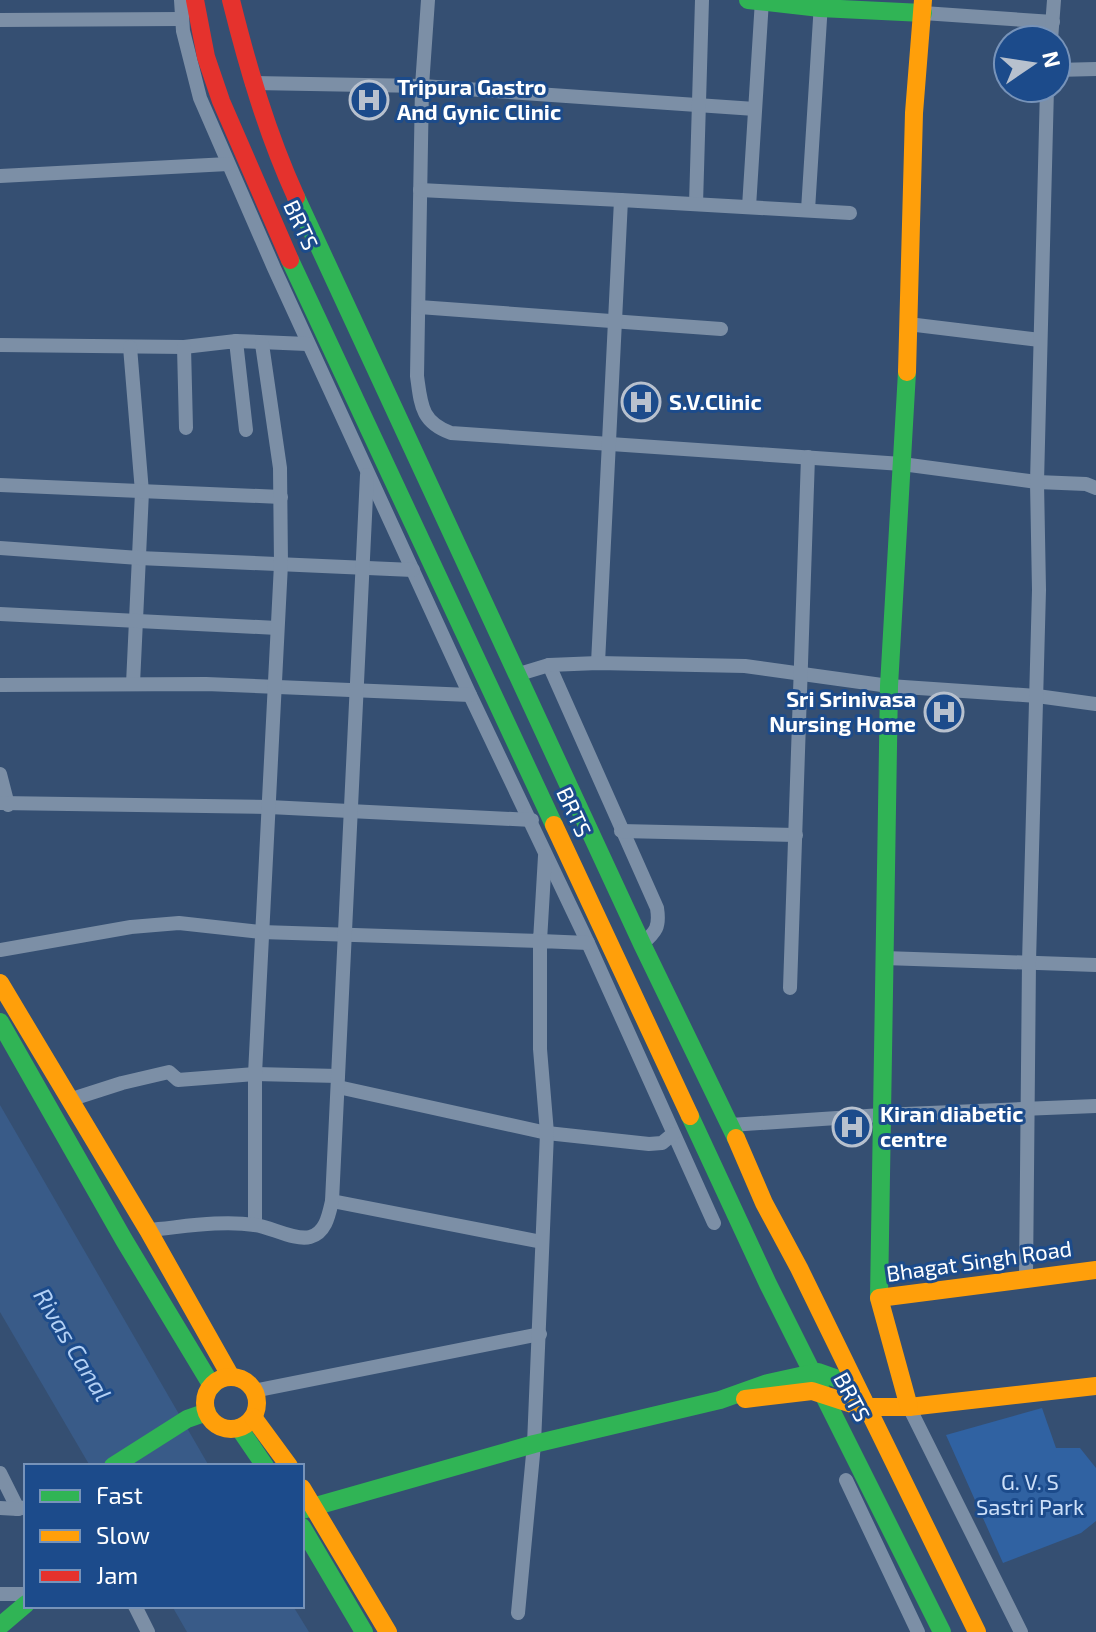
<svg xmlns="http://www.w3.org/2000/svg" width="1096" height="1632" font-family="'Exo 2',sans-serif">
	<style>
		.green { fill: #3062a2 }
		.water { fill: #395b88 }
		.lines { fill: none; stroke-linecap: round; stroke-linejoin: round }
		.street { stroke: #7c8fa6; stroke-width: 14 }
		.fast { stroke: #30b455; stroke-width: 18 }
		.slow { stroke: #ff9f0a; stroke-width: 18 }
		.jam { stroke: #e5322d; stroke-width: 18 }
		.labels { text-anchor: middle; stroke-width: 6; stroke-linejoin: round; paint-order: stroke }
		.poi-label { font-size: 22px; font-weight: bold; fill: #fff; stroke: #1c4b8b; text-anchor: start }
		.street-label { font-size: 22px; fill: #fff; stroke: #1c4b8b }
		.park-label { font-size: 22px; fill: #cde0f9; stroke: #1c4b8b }
		.water-label { font-size: 24px; font-style: italic; fill: #b3d0f4; stroke: #1c4b8b }
	</style>
	<rect width="100%" height="100%" fill="#354f72"/>
	<polygon class="green" points="1042,1408 1056,1448 1080,1448 1096,1468 1096,1521 1081,1533 1003,1563 946,1435"/>
	<g class="water">
		<polygon points="0,1105 209,1466 90,1466 0,1312"/>
		<polygon points="172,1606 293,1606 309,1632 187,1632"/>
	</g>
	<g class="lines">
		<g class="street">
			<polyline points="181,0 183,31 200,98 274,268 470,695 588,943 714,1223"/>
			<path d="M428,0L422,86L417,376C421,405 421,422 451,433L902,464L1037,482L1086,484L1096,488"/>
			<polyline points="923,13 1053,22"/>
			<polyline points="0,20 181,19"/>
			<polyline points="1051,40 1054,0"/>
			<polyline points="1056,70 1096,69"/>
			<polyline points="252,83 422,86 755,109"/>
			<polyline points="0,176 228,164"/>
			<polyline points="420,190 621,200"/>
			<polyline points="696,204 702,0"/>
			<polyline points="749,207 762,0"/>
			<polyline points="808,210 821,3"/>
			<polyline points="419,307 721,329"/>
			<polyline points="908,324 1040,340"/>
			<polyline points="236,341 307,344"/>
			<polyline points="0,345 184,347 236,341 246,430"/>
			<polyline points="130,347 142,492 133,684"/>
			<polyline points="184,347 186,428"/>
			<polyline points="0,485 281,497"/>
			<polyline points="0,548 139,558 413,570"/>
			<polyline points="0,614 277,628"/>
			<polyline points="598,663 621,200 850,213"/>
			<path d="M549,665L657,908C660,927 656,932 642,944"/>
			<polyline points="516,675 549,665 598,663 745,666 889,686 1037,696 1096,704"/>
			<polyline points="0,685 206,684 470,695"/>
			<polyline points="0,774 8,805"/>
			<polyline points="0,803 269,807 532,820"/>
			<polyline points="621,831 796,835"/>
			<polyline points="0,950 131,927 179,923 261,932 540,941 545,856"/>
			<polyline points="884,958 1096,965"/>
			<polyline points="790,988 808,457"/>
			<polyline points="338,1087 547,1133 649,1144 662,1143 673,1134"/>
			<polyline points="69,1100 122,1083 169,1072 178,1080 255,1074 338,1076"/>
			<polyline points="730,1125 882,1115 1096,1106"/>
			<polyline points="332,1201 542,1242"/>
			<polyline points="255,1225 255,1074 281,564 280,468 262,344"/>
			<path d="M148,1230C183,1227 220,1220 255,1225C271,1227 295,1241 310,1237C326,1233 329,1214 332,1201C345,959 354,717 367,475"/>
			<polyline points="1026,1278 1029,962 1039,590 1037,482 1047,88"/>
			<polyline points="254,1391 540,1334"/>
			<polyline points="909,1407 1021,1632"/>
			<polyline points="0,1473 18,1509 26,1507"/>
			<polyline points="846,1480 918,1632"/>
			<polyline points="0,1508 18,1509"/>
			<polyline points="0,1594 26,1594"/>
			<polyline points="135,1606 148,1632"/>
			<polyline points="518,1613 534,1444 547,1133 540,1049 540,941 588,943"/>
		</g>
		<g class="fast">
			<polyline points="748,0 820,8 923,13"/>
			<polyline points="296,197 642,944 736,1138"/>
			<polyline points="290,260 554,825"/>
			<polyline points="0,1022 124,1240 212,1386"/>
			<polyline points="690,1116 768,1284 942,1632"/>
			<polyline points="879,1298 889,686 907,372"/>
			<polyline points="239,1428 265,1466"/>
			<polyline points="113,1466 187,1419 207,1412"/>
			<polyline points="302,1510 534,1444 720,1400 768,1383 818,1372 855,1385"/>
			<polyline points="302,1527 364,1632"/>
			<polyline points="0,1626 26,1604"/>
		</g>
		<g class="slow">
			<polyline points="907,372 914,113 923,0"/>
			<polyline points="554,825 690,1116"/>
			<polyline points="0,983 148,1230 231,1377"/>
			<polyline points="736,1138 764,1203 799,1268 977,1632"/>
			<circle cx="231" cy="1403" r="26"/>
			<polyline points="745,1399 812,1391 861,1407 909,1407 1096,1386"/>
			<polyline points="909,1407 879,1298 1096,1270"/>
			<polyline points="253,1417 289,1466"/>
			<polyline points="302,1488 388,1632"/>
		</g>
		<g class="jam">
			<polyline points="195,0 206,57 221,101 290,260"/>
			<path d="M231,0C248,68 267,133 296,197"/>
		</g>
	</g>
	<defs>
		<symbol id="hospital-ring" viewBox="-11 -11 22 22"><circle r="9.5" fill="#1c4b8b" stroke="#b8c1ce" stroke-width="1.5"/><path d="M-5-5h3v3.5h4V-5h3V5h-3V1.5h-4V5h-3Z" fill="#b8c1ce"/></symbol>
	</defs>
	<g fill-rule="evenodd">
		<use href="#hospital-ring" x="347" y="78" width="44" height="44"/>
		<use href="#hospital-ring" x="619" y="380" width="44" height="44"/>
		<use href="#hospital-ring" x="922" y="690" width="44" height="44"/>
		<use href="#hospital-ring" x="830" y="1105" width="44" height="44"/>
	</g>
	<g class="labels">
		<g class="poi-label">
			<text x="397" y="95">Tripura Gastro<tspan x="397" dy="25">And Gynic Clinic</tspan></text>
			<text x="669" y="410">S.V.Clinic</text>
			<text x="916" y="707" text-anchor="end">Sri Srinivasa<tspan x="916" dy="25">Nursing Home</tspan></text>
			<text x="880" y="1122">Kiran diabetic<tspan x="880" dy="25">centre</tspan></text>
		</g>
		<g class="street-label">
			<text transform="translate(301 225) rotate(65)" y="8">BRTS</text>
			<text transform="translate(574 812) rotate(65)" y="8">BRTS</text>
			<text transform="translate(979 1261) rotate(-8)" y="8">Bhagat Singh Road</text>
			<text transform="translate(852 1397) rotate(62)" y="8">BRTS</text>
		</g>
		<g class="park-label">
			<text x="1030" y="1490">G. V. S<tspan x="1030" dy="25">Sastri Park</tspan></text>
		</g>
		<g class="water-label">
			<text transform="translate(72 1345) rotate(59)" y="8">Rivas Canal</text>
		</g>
	</g>
	<rect x="24" y="1464" width="280" height="144" fill="#1c4b8b" stroke="#7793b9" stroke-width="2"/>
	<rect x="40" y="1490" width="40" height="12" fill="#30b455" stroke="#7793b9" stroke-width="2"/>
	<text x="96" y="1504" font-size="24" fill="#ffffff">Fast</text>
	<rect x="40" y="1530" width="40" height="12" fill="#ff9f0a" stroke="#7793b9" stroke-width="2"/>
	<text x="96" y="1544" font-size="24" fill="#ffffff">Slow</text>
	<rect x="40" y="1570" width="40" height="12" fill="#e5322d" stroke="#7793b9" stroke-width="2"/>
	<text x="96" y="1584" font-size="24" fill="#ffffff">Jam</text>
	<g transform="translate(1032 64) rotate(77)"><circle r="38" fill="#1c4b8b" stroke="#7793b9" stroke-width="2"/>
	<path d="M0-6L14 30L0 20L-14 30Z" fill="#b8c1ce"/>
	<text y="-12" font-size="22" font-weight="bold" text-anchor="middle" fill="#ffffff">N</text>
	</g>
</svg>
